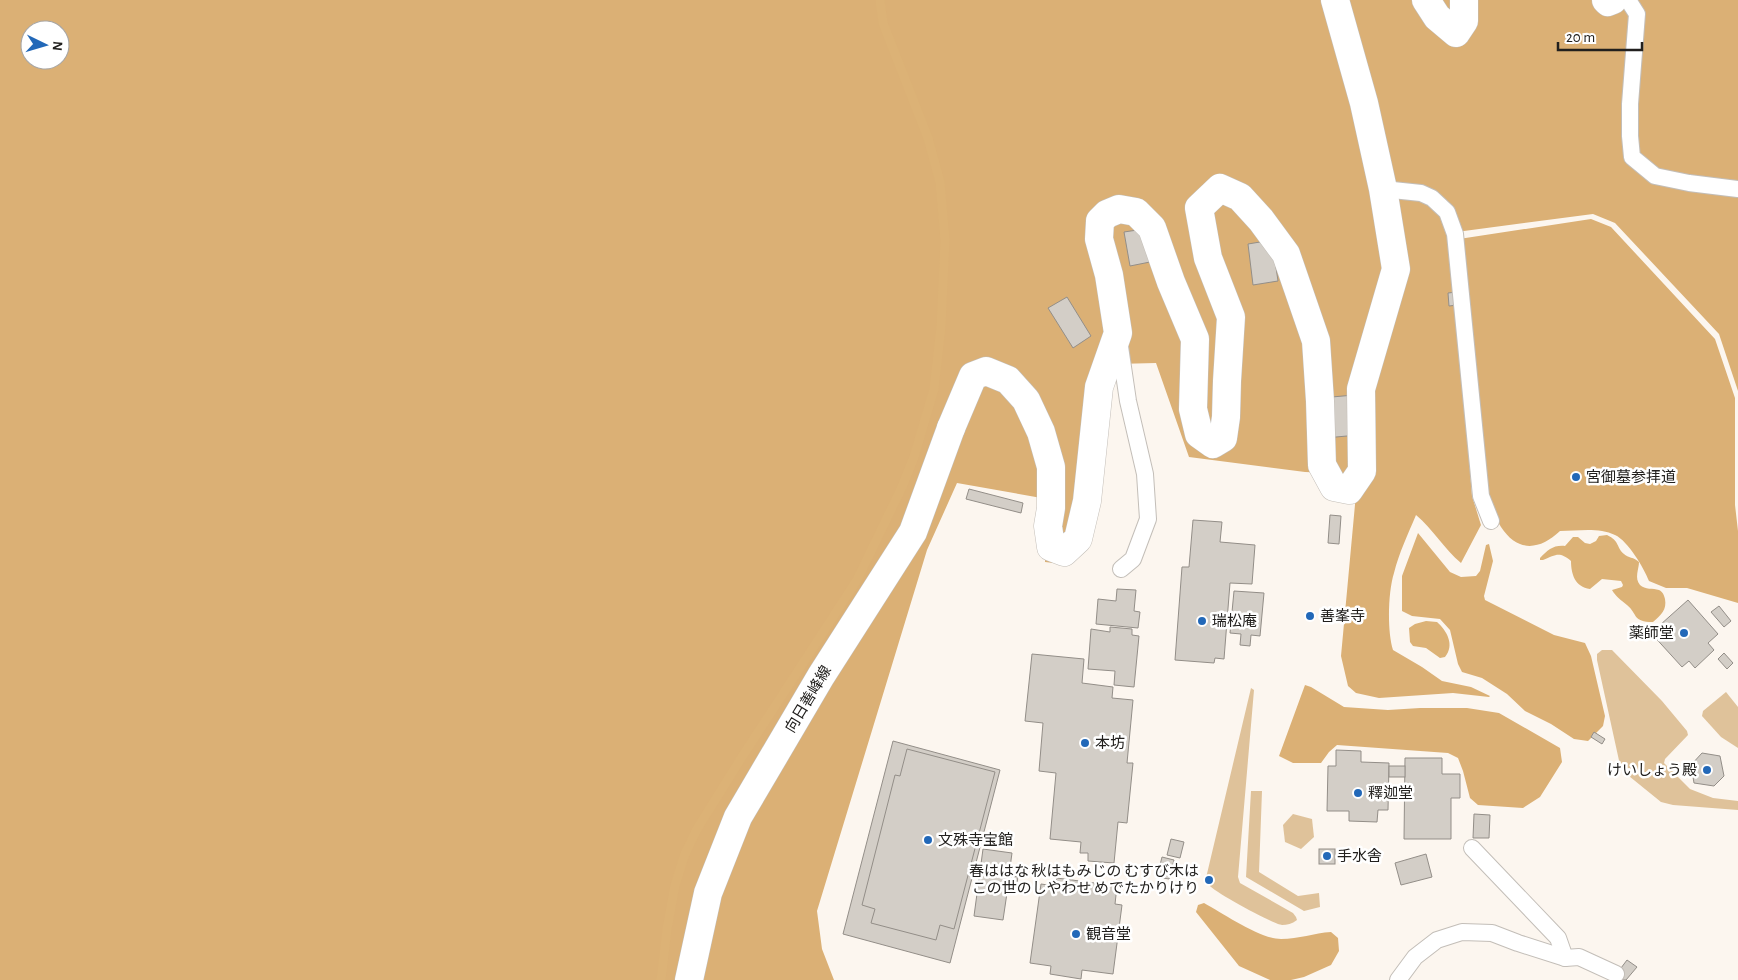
<svg xmlns="http://www.w3.org/2000/svg" width="1738" height="980" font-family="'Alegreya Sans','Noto Sans JP',sans-serif">
	<style>
		.green { fill: #dfc29a }
		.forest { fill: #dbb075; fill-rule: evenodd }
		.water { fill: #dcb276 }
		.lines { fill: none; stroke-linecap: round; stroke-linejoin: round }
		.stream { stroke: #dcb276; stroke-width: 9 }
		.building { fill: #d3cec7; stroke: #938e88 }
		.service-casing { stroke: #c3beb8; stroke-width: 18 }
		.minor-casing { stroke: #c3beb8; stroke-width: 29 }
		.secondary-casing { stroke: #c3beb8; stroke-width: 29 }
		.service { stroke: #fff; stroke-width: 16 }
		.minor { stroke: #fff; stroke-width: 28 }
		.secondary { stroke: #fff; stroke-width: 28 }
		.poi-dot { fill: #2268b8; stroke: #fff; stroke-width: 2 }
		.labels { text-anchor: middle; stroke-width: 5; stroke-linejoin: round; paint-order: stroke }
		.poi-label { font-size: 15px; fill: #22201e; stroke: #fff; text-anchor: start }
		.street-label { font-size: 15px; fill: #22201e; stroke: #fff }
	</style>
	<rect width="100%" height="100%" fill="#fcf6ef"/>
	<g class="green">
		<polygon points="1602,650 1612,650 1662,701 1687,731 1688,735 1665,759 1664,763 1690,789 1713,798 1738,801 1738,810 1673,805 1661,802 1624,772 1620,765 1597,660 1597,654"/>
		<path d="M1251,688L1254,690L1238,877L1240,883L1293,913L1296,917L1297,920C1292,924 1287,925 1282,925C1273,924 1214,892 1209,885C1207,883 1207,880 1206,878Z"/>
		<polygon points="1726,692 1738,707 1738,748 1721,737 1702,716 1703,711"/>
		<polygon points="1251,791 1262,791 1259,872 1298,896 1319,893 1320,907 1304,911 1246,877"/>
		<polygon points="1293,814 1312,819 1314,837 1301,849 1285,842 1283,825"/>
	</g>
	<g class="forest">
		<path d="M0,0H1738V391L1719,334L1615,223L1593,214L1449,233L1452,244L1472,496L1481,525L1461,563C1444,549 1433,529 1416,515C1408,534 1399,553 1394,573C1388,592 1387,631 1393,650L1422,667L1442,681L1471,687L1490,696L1489,697L1453,693L1379,698L1356,693L1348,686L1341,656L1357,483L1362,474L1305,472L1189,457L1156,363L1116,364L1063,564L1045,562L1047,499L957,483L927,550L817,911L822,949L834,980H0ZM30,30H60V60H30Z"/>
		<path d="M1591,219L1611,227L1715,339L1735,398V505L1738,531V603L1687,588H1666L1649,581C1644,568 1628,541 1615,535C1599,527 1577,531 1560,531C1540,550 1518,553 1501,527C1495,518 1493,507 1489,497L1459,239Z"/>
		<polygon points="1418,533 1450,572 1461,577 1476,576 1480,571 1486,545 1489,544 1493,561 1484,596 1485,600 1554,635 1585,643 1591,656 1605,716 1603,726 1588,741 1574,739 1551,724 1525,711 1507,694 1482,678 1462,672 1458,664 1450,630 1440,619 1412,616 1402,611 1402,576"/>
		<polygon points="1305,685 1311,687 1344,707 1388,710 1420,708 1467,708 1499,713 1560,748 1562,762 1540,797 1523,808 1478,805 1470,798 1463,771 1458,758 1448,753 1337,745 1329,752 1321,763 1293,763 1279,756"/>
		<path d="M1204,903C1224,914 1260,939 1281,939C1299,939 1314,933 1331,932L1338,938L1339,951L1331,965L1304,977L1291,980H1270L1239,966L1196,912L1198,905Z"/>
	</g>
	<g class="water">
		<path d="M1607,535C1620,541 1616,547 1624,554C1628,558 1634,557 1639,562C1639,569 1634,578 1640,585C1645,590 1653,588 1659,590C1663,592 1664,595 1665,599C1667,610 1661,615 1653,622C1632,622 1638,614 1627,605C1621,600 1616,597 1612,590L1622,587L1623,585L1621,581L1602,579L1590,589C1575,587 1571,574 1571,561C1559,551 1556,555 1543,560H1540V558C1548,550 1553,545 1565,546L1573,537H1578L1585,543L1590,544L1596,541L1599,536Z"/>
		<path d="M1426,621L1437,622C1447,631 1455,645 1445,657L1440,658L1426,648L1413,646L1410,642L1409,628L1415,624Z"/>
	</g>
	<g class="lines">
		<polyline class="stream" points="661,980 667,929 675,885 685,854 697,829 740,760 857,580 902,487 914,457 934,389 941,327 945,240 940,182 928,138 883,23 880,0"/>
	</g>
	<g class="building">
		<polygon points="1144,229 1150,262 1130,266 1124,232"/>
		<polygon points="1272,240 1278,281 1253,285 1248,244"/>
		<polygon points="1457,292 1458,305 1449,306 1448,293"/>
		<polygon points="1067,297 1091,336 1073,348 1048,308"/>
		<polygon points="1354,395 1358,435 1325,438 1321,398"/>
		<polygon points="969,489 1023,503 1021,513 966,499"/>
		<polygon points="1330,515 1341,516 1339,544 1328,543"/>
		<polygon points="1193,520 1222,522 1220,542 1255,545 1252,584 1230,583 1224,659 1215,658 1214,663 1175,660 1182,567 1189,567"/>
		<polygon points="1117,589 1136,590 1134,611 1140,612 1138,628 1096,624 1098,599 1116,601"/>
		<polygon points="1234,591 1264,593 1260,636 1251,635 1250,646 1240,645 1241,634 1230,633"/>
		<polygon points="1688,600 1718,634 1708,643 1714,650 1695,668 1689,661 1682,667 1651,633"/>
		<polygon points="1719,606 1731,621 1724,627 1711,612"/>
		<polygon points="1110,627 1132,629 1132,635 1139,636 1134,687 1114,685 1115,671 1088,669 1091,629 1110,632"/>
		<polygon points="1724,653 1733,663 1727,669 1718,659"/>
		<polygon points="1032,654 1084,659 1082,683 1113,687 1112,698 1133,700 1127,763 1133,763 1127,823 1118,822 1114,863 1088,861 1088,853 1080,853 1081,842 1050,839 1056,773 1039,771 1043,723 1025,721"/>
		<polygon points="1594,732 1605,739 1602,744 1591,737"/>
		<polygon points="893,741 1000,770 950,963 843,934"/>
		<polygon points="907,749 995,772 954,929 940,925 936,940 871,923 875,909 862,905 895,775 900,776"/>
		<polygon points="1336,750 1361,751 1361,762 1389,763 1388,810 1378,810 1377,822 1349,821 1349,811 1327,811 1328,766 1336,766"/>
		<polygon points="1702,753 1720,756 1724,776 1714,786 1694,783 1691,765"/>
		<polygon points="1405,758 1442,758 1442,774 1460,774 1460,798 1451,798 1451,839 1404,839"/>
		<rect x="1389" y="766" width="16" height="11"/>
		<polygon points="1474,814 1490,815 1489,838 1473,838"/>
		<polygon points="1171,839 1184,842 1180,858 1167,855"/>
		<polygon points="983,849 1012,853 1009,875 1018,877 1015,894 1007,893 1003,920 974,916"/>
		<rect x="1319" y="849" width="16" height="15"/>
		<polygon points="1426,854 1432,877 1401,885 1395,863"/>
		<polygon points="1162,857 1174,860 1169,879 1157,877"/>
		<polygon points="1057,878 1117,886 1115,904 1122,905 1113,974 1082,970 1081,979 1050,974 1051,966 1030,963 1041,884 1055,886"/>
		<polygon points="1627,960 1637,967 1626,980 1612,980"/>
	</g>
	<g class="lines">
		<defs>
			<g id="service">
				<polyline points="1628,0 1637,14 1630,104 1630,136 1632,157 1655,176 1689,183 1738,189"/>
				<polyline points="1383,189 1421,193 1432,198 1447,212 1455,234 1481,496 1491,521"/>
				<polyline points="1119,340 1128,401 1145,474 1148,519 1133,559 1121,569"/>
				<polyline points="1472,848 1558,938 1565,958"/>
				<polyline points="1398,980 1415,957 1437,940 1462,932 1492,933 1518,943 1565,958 1579,957 1616,974"/>
			</g>
			<g id="minor">
				<polyline points="1426,0 1437,17 1456,33 1464,21 1464,0"/>
				<polyline points="1606,0 1608,2 1613,0"/>
				<polyline points="951,428 973,376 986,371 1008,380 1026,400 1041,432 1051,467 1051,508 1048,526 1051,547 1064,552 1078,539 1087,501 1099,387 1118,333 1109,275 1099,239 1100,221 1107,214 1119,209 1136,212 1152,228 1171,282 1195,339 1193,409 1199,434 1213,444 1223,438 1226,417 1227,381 1231,317 1208,258 1199,208 1220,188 1240,197 1261,220 1286,254 1316,341 1320,401 1322,465 1334,487 1349,490 1362,471 1361,389 1396,269 1383,189 1364,103 1335,0"/>
			</g>
			<polyline id="secondary" points="689,980 708,893 738,817 821,676 913,532 951,428"/>
		</defs>
		<use href="#service" class="service-casing"/>
		<use href="#minor" class="minor-casing"/>
		<use href="#secondary" class="secondary-casing"/>
		<use href="#service" class="service"/>
		<use href="#minor" class="minor"/>
		<use href="#secondary" class="secondary"/>
	</g>
	<g class="poi-dot">
		<circle cx="1576" cy="477" r="5"/>
		<circle cx="1310" cy="616" r="5"/>
		<circle cx="1202" cy="621" r="5"/>
		<circle cx="1684" cy="633" r="5"/>
		<circle cx="1085" cy="743" r="5"/>
		<circle cx="1707" cy="770" r="5"/>
		<circle cx="1358" cy="793" r="5"/>
		<circle cx="928" cy="840" r="5"/>
		<circle cx="1327" cy="856" r="5"/>
		<circle cx="1209" cy="880" r="5"/>
		<circle cx="1076" cy="934" r="5"/>
	</g>
	<g class="labels">
		<g class="poi-label">
			<text x="1586" y="482">宮御墓参拝道</text>
			<text x="1320" y="621">善峯寺</text>
			<text x="1212" y="626">瑞松庵</text>
			<text x="1674" y="638" text-anchor="end">薬師堂</text>
			<text x="1095" y="748">本坊</text>
			<text x="1697" y="775" text-anchor="end">けいしょう殿</text>
			<text x="1368" y="798">釋迦堂</text>
			<text x="938" y="845">文殊寺宝館</text>
			<text x="1337" y="861">手水舎</text>
			<text x="1199" y="876" text-anchor="end">春ははな 秋はもみじの むすび木は<tspan x="1199" dy="17">この世のしやわせ めでたかりけり</tspan></text>
			<text x="1086" y="939">観音堂</text>
		</g>
		<g class="street-label">
			<text transform="translate(808 699) rotate(-59)" y="5">向日善峰線</text>
		</g>
	</g>
	<g transform="translate(45 45) rotate(95)"><circle r="24" fill="#ffffff" stroke="#a7a6a5"/>
	<path d="M0-4L9 19L0 12L-9 19Z" fill="#2268b8"/>
	<text y="-8" font-size="14" font-weight="bold" text-anchor="middle" fill="#22201e">N</text>
	</g>
	<path d="M1558 42v8h84v-8" fill="none" stroke="#22201e" stroke-width="2.5"/>
	<text x="1566" y="42" font-size="15" fill="#22201e" stroke="#ffffff" stroke-width="4" paint-order="stroke">20 m</text>
</svg>
